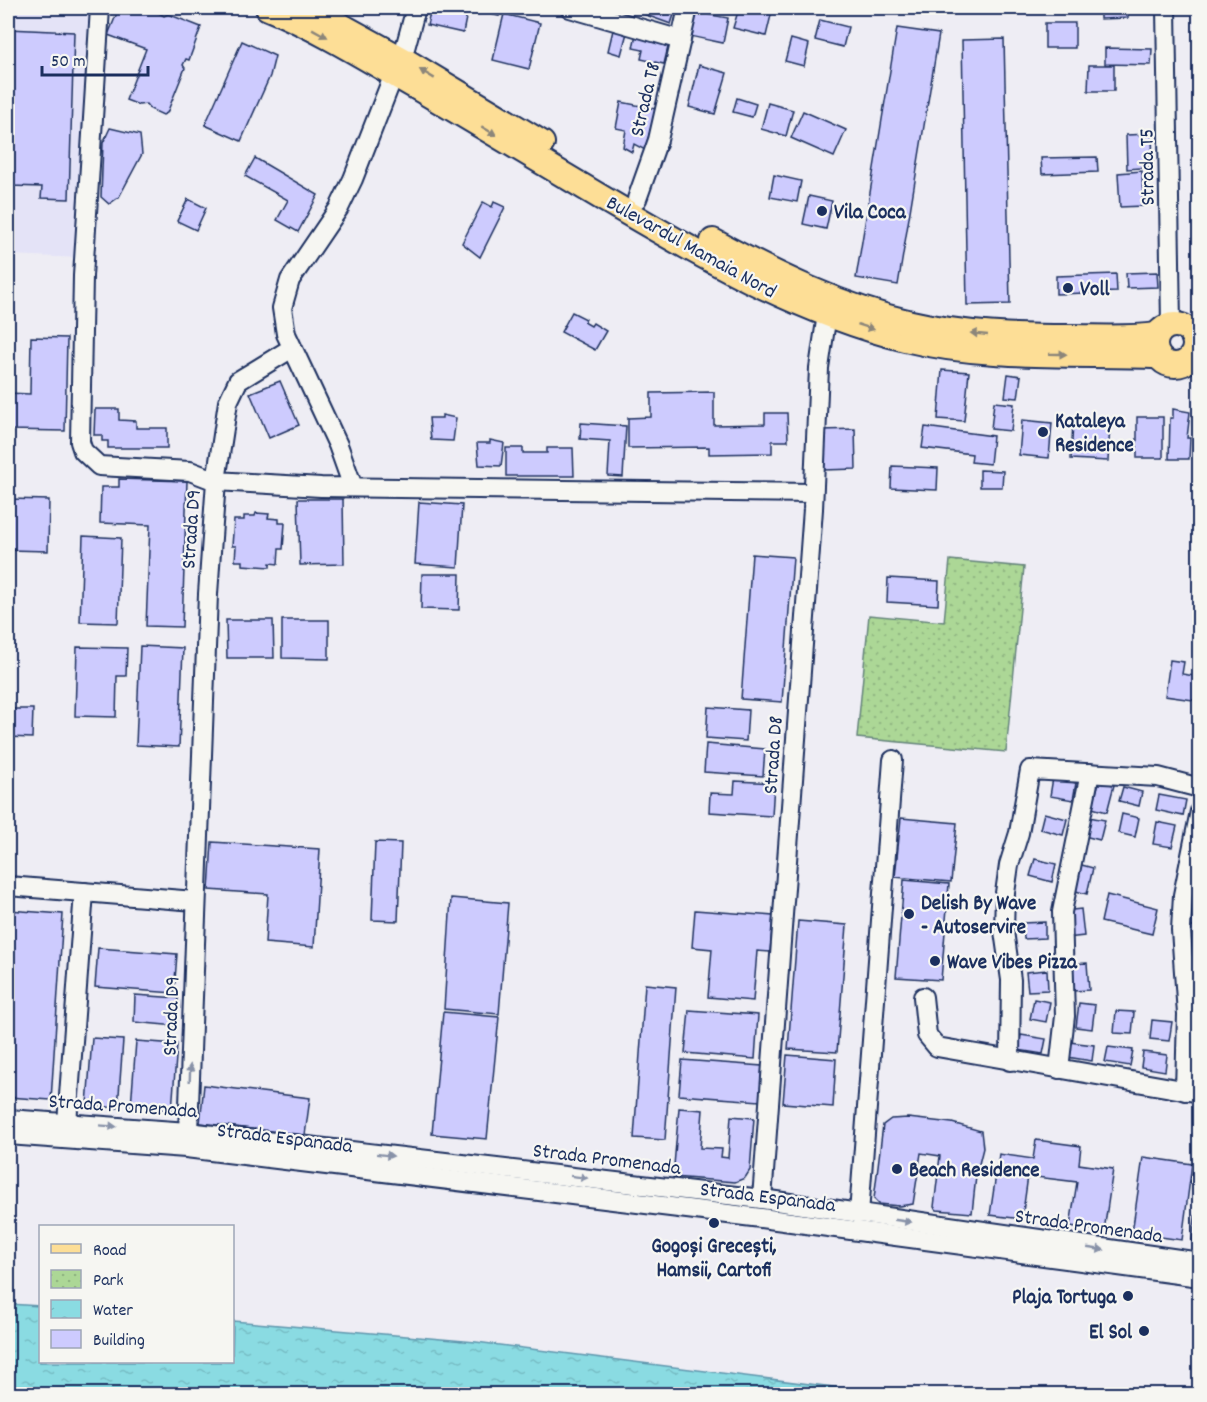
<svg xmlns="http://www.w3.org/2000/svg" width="1207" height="1402" font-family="Dekko,sans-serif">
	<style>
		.built { fill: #e4e3f7 }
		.park { fill: url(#park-dots); stroke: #64837a; stroke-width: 1.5 }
		.water { fill: url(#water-ripples); stroke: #5e96ad; stroke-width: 1.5 }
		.building { fill: #cdcbfe; stroke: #1b2f5e; stroke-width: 1.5 }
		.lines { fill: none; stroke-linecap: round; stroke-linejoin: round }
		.minor-casing { stroke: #1b2f5e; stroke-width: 22 }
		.major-casing { stroke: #1b2f5e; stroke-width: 28 }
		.minor { stroke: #f6f6f2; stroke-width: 18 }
		.major { stroke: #fdde96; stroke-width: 24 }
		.oneway { fill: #8c867a }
		.oneway2 { fill: #8892a8 }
		.poi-dot { fill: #1b2f5e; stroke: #f6f6f2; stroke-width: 2 }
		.labels { text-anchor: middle; stroke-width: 4.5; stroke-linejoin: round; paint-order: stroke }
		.street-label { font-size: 21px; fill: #1b2f5e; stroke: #f6f6f2 }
		.poi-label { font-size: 21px; font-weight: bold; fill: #1b2f5e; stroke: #f6f6f2; text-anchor: start }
	</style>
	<defs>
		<pattern id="park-dots" width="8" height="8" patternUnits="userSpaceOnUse" patternTransform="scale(1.5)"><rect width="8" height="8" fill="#acd796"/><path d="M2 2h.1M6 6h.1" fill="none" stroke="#93b984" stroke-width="1.8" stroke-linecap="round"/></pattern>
		<pattern id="water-ripples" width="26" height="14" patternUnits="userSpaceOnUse" patternTransform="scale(1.5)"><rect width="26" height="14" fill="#8adbe2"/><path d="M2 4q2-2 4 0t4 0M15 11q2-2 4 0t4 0" fill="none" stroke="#76bcc4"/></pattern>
	</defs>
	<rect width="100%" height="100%" fill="#eeedf4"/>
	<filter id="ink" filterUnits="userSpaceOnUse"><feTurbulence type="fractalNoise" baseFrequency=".0167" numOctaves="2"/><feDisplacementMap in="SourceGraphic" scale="12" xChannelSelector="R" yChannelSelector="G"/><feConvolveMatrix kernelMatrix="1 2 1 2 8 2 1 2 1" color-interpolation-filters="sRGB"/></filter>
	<g filter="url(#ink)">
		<polygon class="built" points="8,8 93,8 82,258 8,255"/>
		<polygon class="park" points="950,560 1024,567 1006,752 857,738 869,615 944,622"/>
		<polygon class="water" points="8,1304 40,1306 40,1362 232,1362 233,1321 476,1342 889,1394 8,1394"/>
		<g class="building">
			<polygon points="119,8 150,8 164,16 168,14 201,27 189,60 186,59 183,65 185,68 167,113 163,115 150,109 146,104 139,105 126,100 146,49 108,35"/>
			<polygon points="431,8 468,8 463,33 427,25"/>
			<polygon points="482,8 501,8 499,16 481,12"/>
			<polygon points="645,8 676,8 671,24 643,14"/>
			<polygon points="739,8 772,11 766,36 733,28"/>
			<polygon points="1100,8 1128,8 1128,18 1100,19"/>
			<polygon points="695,12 728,18 723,43 690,36"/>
			<polygon points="504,14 540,23 529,69 493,60"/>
			<polygon points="820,20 848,27 843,47 815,40"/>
			<rect x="1045" y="23" width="30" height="25"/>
			<polygon points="614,26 628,29 621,55 608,51"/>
			<polygon points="897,28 939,34 898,285 856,278"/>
			<polygon points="8,29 74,32 69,199 41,198 42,187 11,186 12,137 8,136"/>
			<polygon points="636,34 666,41 665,46 668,47 664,64 641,59 643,50 633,48"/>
			<polygon points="791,39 809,44 804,66 785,61"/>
			<polygon points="1004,39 1010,304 967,305 962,40"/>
			<polygon points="242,41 275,56 270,76 241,141 205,125"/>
			<polygon points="1105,48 1152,49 1151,65 1105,64"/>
			<polygon points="699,65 727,73 715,114 689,107"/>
			<polygon points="1089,65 1114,65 1114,91 1088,91"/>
			<polygon points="737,98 756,104 752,117 733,112"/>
			<polygon points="621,102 656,109 645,150 634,144 632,152 623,147 626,130 616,128"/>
			<polygon points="768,103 793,110 786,136 761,129"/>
			<polygon points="803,111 846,130 834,157 791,138"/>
			<polygon points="110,128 140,135 142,154 119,197 109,204 101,197 103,143"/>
			<polygon points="1152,134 1153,167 1127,169 1126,135"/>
			<polygon points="1097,157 1098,172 1042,174 1041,158"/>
			<polygon points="255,158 318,195 298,232 277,220 288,200 245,176"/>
			<polygon points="1142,171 1143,206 1120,207 1118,173"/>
			<polygon points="774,175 801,181 797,202 770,197"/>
			<polygon points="809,196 832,201 826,229 803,224"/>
			<polygon points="188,199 206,208 196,230 177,221"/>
			<polygon points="483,202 492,207 494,202 505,207 480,257 462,243"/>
			<polygon points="1157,272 1158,287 1127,288 1126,273"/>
			<polygon points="1116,274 1117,292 1056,294 1056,276"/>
			<polygon points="572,312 586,319 584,322 591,326 593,323 606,331 595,350 561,332"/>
			<polygon points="31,337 67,338 65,431 8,430 8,393 30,394"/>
			<polygon points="942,370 969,372 964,421 938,419"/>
			<polygon points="1008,374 1021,376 1018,398 1005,397"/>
			<polygon points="280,381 299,425 269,438 250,393"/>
			<polygon points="714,392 714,425 765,424 765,413 787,413 788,441 772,441 772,453 709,454 709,447 628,448 628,418 651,417 651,393"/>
			<polygon points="994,402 1014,404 1011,431 991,429"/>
			<polygon points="95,409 119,409 119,420 136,421 136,428 167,428 167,448 108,448 108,441 102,441 102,435 94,435"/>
			<polygon points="1173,409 1190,412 1187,438 1190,438 1189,459 1169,459 1170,418 1173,418"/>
			<polygon points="1195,413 1200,414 1200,453 1193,453"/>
			<polygon points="442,415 456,418 453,441 431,440 429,418 442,418"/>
			<rect x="1137" y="417" width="26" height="41"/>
			<polygon points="1022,420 1052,423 1049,458 1019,455"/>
			<polygon points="1073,422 1110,424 1108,461 1071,459"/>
			<polygon points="581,423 626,426 623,477 608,476 610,441 580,439"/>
			<polygon points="925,427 993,436 990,464 971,462 972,454 922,448"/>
			<polygon points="855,429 856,469 823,470 823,430"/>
			<polygon points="490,440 504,443 501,466 479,465 477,443 490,443"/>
			<polygon points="506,448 523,448 523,453 547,453 547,448 573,448 574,476 506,476"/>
			<polygon points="892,466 938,468 937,490 891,488"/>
			<polygon points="980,470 1003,471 1002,487 980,487"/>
			<polygon points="119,479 187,481 182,627 146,626 150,525 100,523 101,487 119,487"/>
			<polygon points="8,499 49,500 48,551 9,550"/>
			<polygon points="298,499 343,499 344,564 300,565"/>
			<polygon points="419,502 462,505 458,567 415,564"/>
			<polygon points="256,513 269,514 268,518 279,519 279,523 285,523 283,549 279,549 278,564 270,563 270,567 242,565 242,561 235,561 236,546 232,546 234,520 244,520 244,516 255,516"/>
			<polygon points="83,536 121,538 118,623 80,622"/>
			<polygon points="752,554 793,557 782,702 741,699"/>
			<polygon points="422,574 460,574 459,610 421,609"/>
			<polygon points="888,578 939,581 938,605 887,602"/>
			<polygon points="226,620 273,620 274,658 227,658"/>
			<polygon points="282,620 329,620 329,659 282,658"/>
			<polygon points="140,646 183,648 179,747 136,745"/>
			<polygon points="77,647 127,648 126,676 117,676 116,717 75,716"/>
			<polygon points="1170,660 1184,662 1182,674 1200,677 1200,701 1165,696"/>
			<polygon points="708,707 748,710 746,741 706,738"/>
			<polygon points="8,709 33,709 32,738 8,737"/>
			<polygon points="706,744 765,749 763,776 704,772"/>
			<polygon points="1053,778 1076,783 1073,800 1050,796"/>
			<polygon points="735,781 774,783 772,816 709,812 710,793 734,794"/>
			<polygon points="1099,782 1114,785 1107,812 1092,808"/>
			<polygon points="1123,787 1142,792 1139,806 1119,801"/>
			<polygon points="1159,795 1186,800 1183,816 1156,810"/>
			<polygon points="1044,813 1067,819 1063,835 1040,829"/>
			<polygon points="1122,814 1139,818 1135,837 1118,833"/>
			<polygon points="1089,817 1105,820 1100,840 1084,836"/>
			<polygon points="901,818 957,823 951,882 895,877"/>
			<polygon points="1157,822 1177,826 1172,847 1153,844"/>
			<polygon points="212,842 320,849 314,947 265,943 268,894 209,890"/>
			<polygon points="375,842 401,843 398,921 372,920"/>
			<polygon points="1035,859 1056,864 1052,882 1030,876"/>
			<polygon points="1078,864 1093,868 1087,894 1072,890"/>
			<polygon points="1197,869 1200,869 1200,895 1191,893"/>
			<polygon points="904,880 949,884 941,980 896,977"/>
			<polygon points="1107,895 1158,908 1152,934 1101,922"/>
			<polygon points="451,898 508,903 499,1014 444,1009"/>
			<rect x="1191" y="907" width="9" height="20"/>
			<polygon points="1081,909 1084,936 1067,938 1064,911"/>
			<polygon points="8,910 63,914 51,1100 8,1097 14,951 8,951"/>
			<polygon points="695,910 773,916 770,952 757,951 753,1001 708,997 712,949 692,947"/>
			<polygon points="798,921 847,925 837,1052 788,1049"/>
			<polygon points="1045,922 1045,938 1024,939 1023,923"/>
			<polygon points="98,948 177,954 174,993 95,987"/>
			<polygon points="1200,951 1200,970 1193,971 1191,952"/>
			<polygon points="1087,963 1089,990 1073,991 1070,964"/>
			<polygon points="1047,970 1048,990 1028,991 1026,972"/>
			<polygon points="645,984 676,987 665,1140 634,1138"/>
			<polygon points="135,995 178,998 176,1026 134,1022"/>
			<polygon points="1034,999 1050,1002 1046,1022 1030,1019"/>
			<polygon points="1079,1003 1095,1005 1092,1029 1076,1027"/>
			<polygon points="689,1010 758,1015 755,1059 685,1053"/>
			<polygon points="1116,1011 1134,1012 1132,1034 1114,1033"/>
			<polygon points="443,1012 499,1017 487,1139 432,1134"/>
			<polygon points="1152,1020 1172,1022 1169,1041 1150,1039"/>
			<polygon points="1021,1035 1046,1039 1043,1054 1018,1050"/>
			<polygon points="92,1038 123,1040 118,1108 87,1105"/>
			<polygon points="136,1041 177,1044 172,1110 131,1107"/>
			<polygon points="1069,1042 1094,1045 1092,1061 1067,1057"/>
			<polygon points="1108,1047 1133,1050 1130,1066 1105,1062"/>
			<polygon points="1143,1052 1167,1055 1165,1071 1141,1067"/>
			<polygon points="787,1055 836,1059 833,1107 783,1103"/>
			<polygon points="682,1060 762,1066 760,1101 679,1095"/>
			<polygon points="204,1085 310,1098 305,1135 200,1123"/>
			<polygon points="679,1108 703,1110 700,1148 722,1149 721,1157 728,1158 731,1116 754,1118 750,1170 745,1178 735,1182 673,1177"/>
			<polygon points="908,1118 952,1123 981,1131 983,1148 976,1176 972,1213 937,1210 934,1207 940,1156 921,1153 913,1204 899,1206 879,1204 874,1199 883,1125 891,1119"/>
			<polygon points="1036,1140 1081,1146 1079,1164 1113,1169 1104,1231 1070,1226 1077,1182 1028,1176 1022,1219 990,1215 999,1154 1033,1159"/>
			<polygon points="1143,1157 1192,1164 1182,1240 1132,1233"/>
			<polygon points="1200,1181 1200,1242 1192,1241"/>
		</g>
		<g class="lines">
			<defs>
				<g id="minor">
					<polyline points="100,8 83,276 80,442 83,451 99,466 190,471 216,481 208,594 188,1132"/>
					<polyline points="570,8 681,40"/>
					<polyline points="1166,8 1171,325"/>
					<polyline points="402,59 416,8"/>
					<polyline points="637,199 658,140 688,8"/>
					<polyline points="292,348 238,381 228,402 216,481 321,487 813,493"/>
					<polyline points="353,487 338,445 286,334 282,308 290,280 339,208 353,179 394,74"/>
					<polyline points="8,886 195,901"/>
					<polyline points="923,997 927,1035 937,1047 1200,1093"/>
					<polyline points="1010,1061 1011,980 1004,931 1005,893 1009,865 1019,833 1030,770 1158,777 1200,788"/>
					<polyline points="1059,1069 1065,1016 1062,912 1090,773"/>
					<polyline points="1185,1091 1187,1014 1181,930 1183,895 1200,811"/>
					<polyline points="8,1119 188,1132 762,1199 1200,1262"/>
					<polyline points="67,1123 84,892"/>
					<polyline points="8,1135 186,1148 761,1218 1200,1277"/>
					<polyline points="762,1199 813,509 819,368 827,314"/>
					<polyline points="859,1214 893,760"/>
				</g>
				<g id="major">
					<path d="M268,8C322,30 372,62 423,91C483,127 544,163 604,199C699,255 797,312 905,339C987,359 1074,353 1158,356"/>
					<polyline points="309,8 409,63 542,143"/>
					<path d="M713,241C776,275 841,307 911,323C963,335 1017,337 1071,337C1100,337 1129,339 1157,335"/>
					<circle cx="1175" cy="345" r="20"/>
				</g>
			</defs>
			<use href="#minor" class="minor-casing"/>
			<use href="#major" class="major-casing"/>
			<use href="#minor" class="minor"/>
			<use href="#major" class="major"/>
		</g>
		<defs><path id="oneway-solid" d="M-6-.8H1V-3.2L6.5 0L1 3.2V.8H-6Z" transform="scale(1.5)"/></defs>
		<g class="oneway">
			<use href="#oneway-solid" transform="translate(320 33) rotate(29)"/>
			<use href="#oneway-solid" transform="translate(427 74) rotate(-149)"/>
			<use href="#oneway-solid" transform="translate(489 131) rotate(31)"/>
			<use href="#oneway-solid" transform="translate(866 327) rotate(18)"/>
			<use href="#oneway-solid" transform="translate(979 334) rotate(-174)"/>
			<use href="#oneway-solid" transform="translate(1058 354) rotate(1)"/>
		</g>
		<g class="oneway2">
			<use href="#oneway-solid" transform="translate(190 1073) rotate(-88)"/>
			<use href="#oneway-solid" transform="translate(108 1126) rotate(4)"/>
			<use href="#oneway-solid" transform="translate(385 1155) rotate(7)"/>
			<use href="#oneway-solid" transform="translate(579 1177) rotate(7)"/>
			<use href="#oneway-solid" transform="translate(903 1221) rotate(8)"/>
			<use href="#oneway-solid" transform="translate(1096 1249) rotate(8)"/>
		</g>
	</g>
	<g class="poi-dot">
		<circle cx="822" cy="211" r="6"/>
		<circle cx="1068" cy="288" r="6"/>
		<circle cx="1043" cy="432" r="6"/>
		<circle cx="909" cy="914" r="6"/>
		<circle cx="935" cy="961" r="6"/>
		<circle cx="897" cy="1169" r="6"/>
		<circle cx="714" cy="1223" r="6"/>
		<circle cx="1128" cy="1296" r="6"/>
		<circle cx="1144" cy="1331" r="6"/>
	</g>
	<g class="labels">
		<g class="street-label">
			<text transform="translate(644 99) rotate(-77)" y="7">Strada T8</text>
			<text transform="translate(1146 167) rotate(-91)" y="7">Strada T5</text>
			<text transform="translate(692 246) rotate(29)" y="7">Bulevardul Mamaia Nord</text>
			<text transform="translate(190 529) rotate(-86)" y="7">Strada D9</text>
			<text transform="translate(772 755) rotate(-86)" y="7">Strada D8</text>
			<text transform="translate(170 1016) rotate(-88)" y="7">Strada D9</text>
			<text transform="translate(123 1105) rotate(4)" y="7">Strada Promenada</text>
			<text transform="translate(285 1137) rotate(7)" y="7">Strada Espanada</text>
			<text transform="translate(607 1158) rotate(7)" y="7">Strada Promenada</text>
			<text transform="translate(768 1196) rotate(7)" y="7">Strada Espanada</text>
			<text transform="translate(1089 1225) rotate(8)" y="7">Strada Promenada</text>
		</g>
		<g class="poi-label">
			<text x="834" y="218">Vila Coca</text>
			<text x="1080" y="295">Voll</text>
			<text x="1055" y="427">Kataleya<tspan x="1055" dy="24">Residence</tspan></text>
			<text x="921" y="909">Delish By Wave<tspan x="921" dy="24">- Autoservire</tspan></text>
			<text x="947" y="968">Wave Vibes Pizza</text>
			<text x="909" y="1176">Beach Residence</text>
			<text x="714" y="1252" text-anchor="middle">Gogoși Grecești,<tspan x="714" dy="24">Hamsii, Cartofi</tspan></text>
			<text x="1116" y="1303" text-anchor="end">Plaja Tortuga</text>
			<text x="1132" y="1338" text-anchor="end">El Sol</text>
		</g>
	</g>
	<rect width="1207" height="1402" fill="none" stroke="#f6f6f2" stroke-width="30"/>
	<rect x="15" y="15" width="1177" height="1372" fill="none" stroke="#1b2f5e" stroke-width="2" filter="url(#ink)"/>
	<rect x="39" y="1225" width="195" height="138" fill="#f6f6f2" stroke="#9ea6b7" stroke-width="1.5"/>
	<rect x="51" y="1244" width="30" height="9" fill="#fdde96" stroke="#9ea6b7" stroke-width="1.5"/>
	<text x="93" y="1255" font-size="18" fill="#1b2f5e">Road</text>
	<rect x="51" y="1270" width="30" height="18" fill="url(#park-dots)" stroke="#9ea6b7" stroke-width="1.5"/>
	<text x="93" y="1285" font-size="18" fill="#1b2f5e">Park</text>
	<rect x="51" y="1300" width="30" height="18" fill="url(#water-ripples)" stroke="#9ea6b7" stroke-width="1.5"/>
	<text x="93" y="1315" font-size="18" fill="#1b2f5e">Water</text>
	<rect x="51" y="1330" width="30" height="18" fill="#cdcbfe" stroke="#9ea6b7" stroke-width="1.5"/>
	<text x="93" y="1345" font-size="18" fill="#1b2f5e">Building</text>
	<path d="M42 66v9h106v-9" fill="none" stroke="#1b2f5e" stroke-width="3"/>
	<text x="51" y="66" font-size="18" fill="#1b2f5e" stroke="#f6f6f2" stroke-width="4.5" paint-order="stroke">50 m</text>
</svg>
